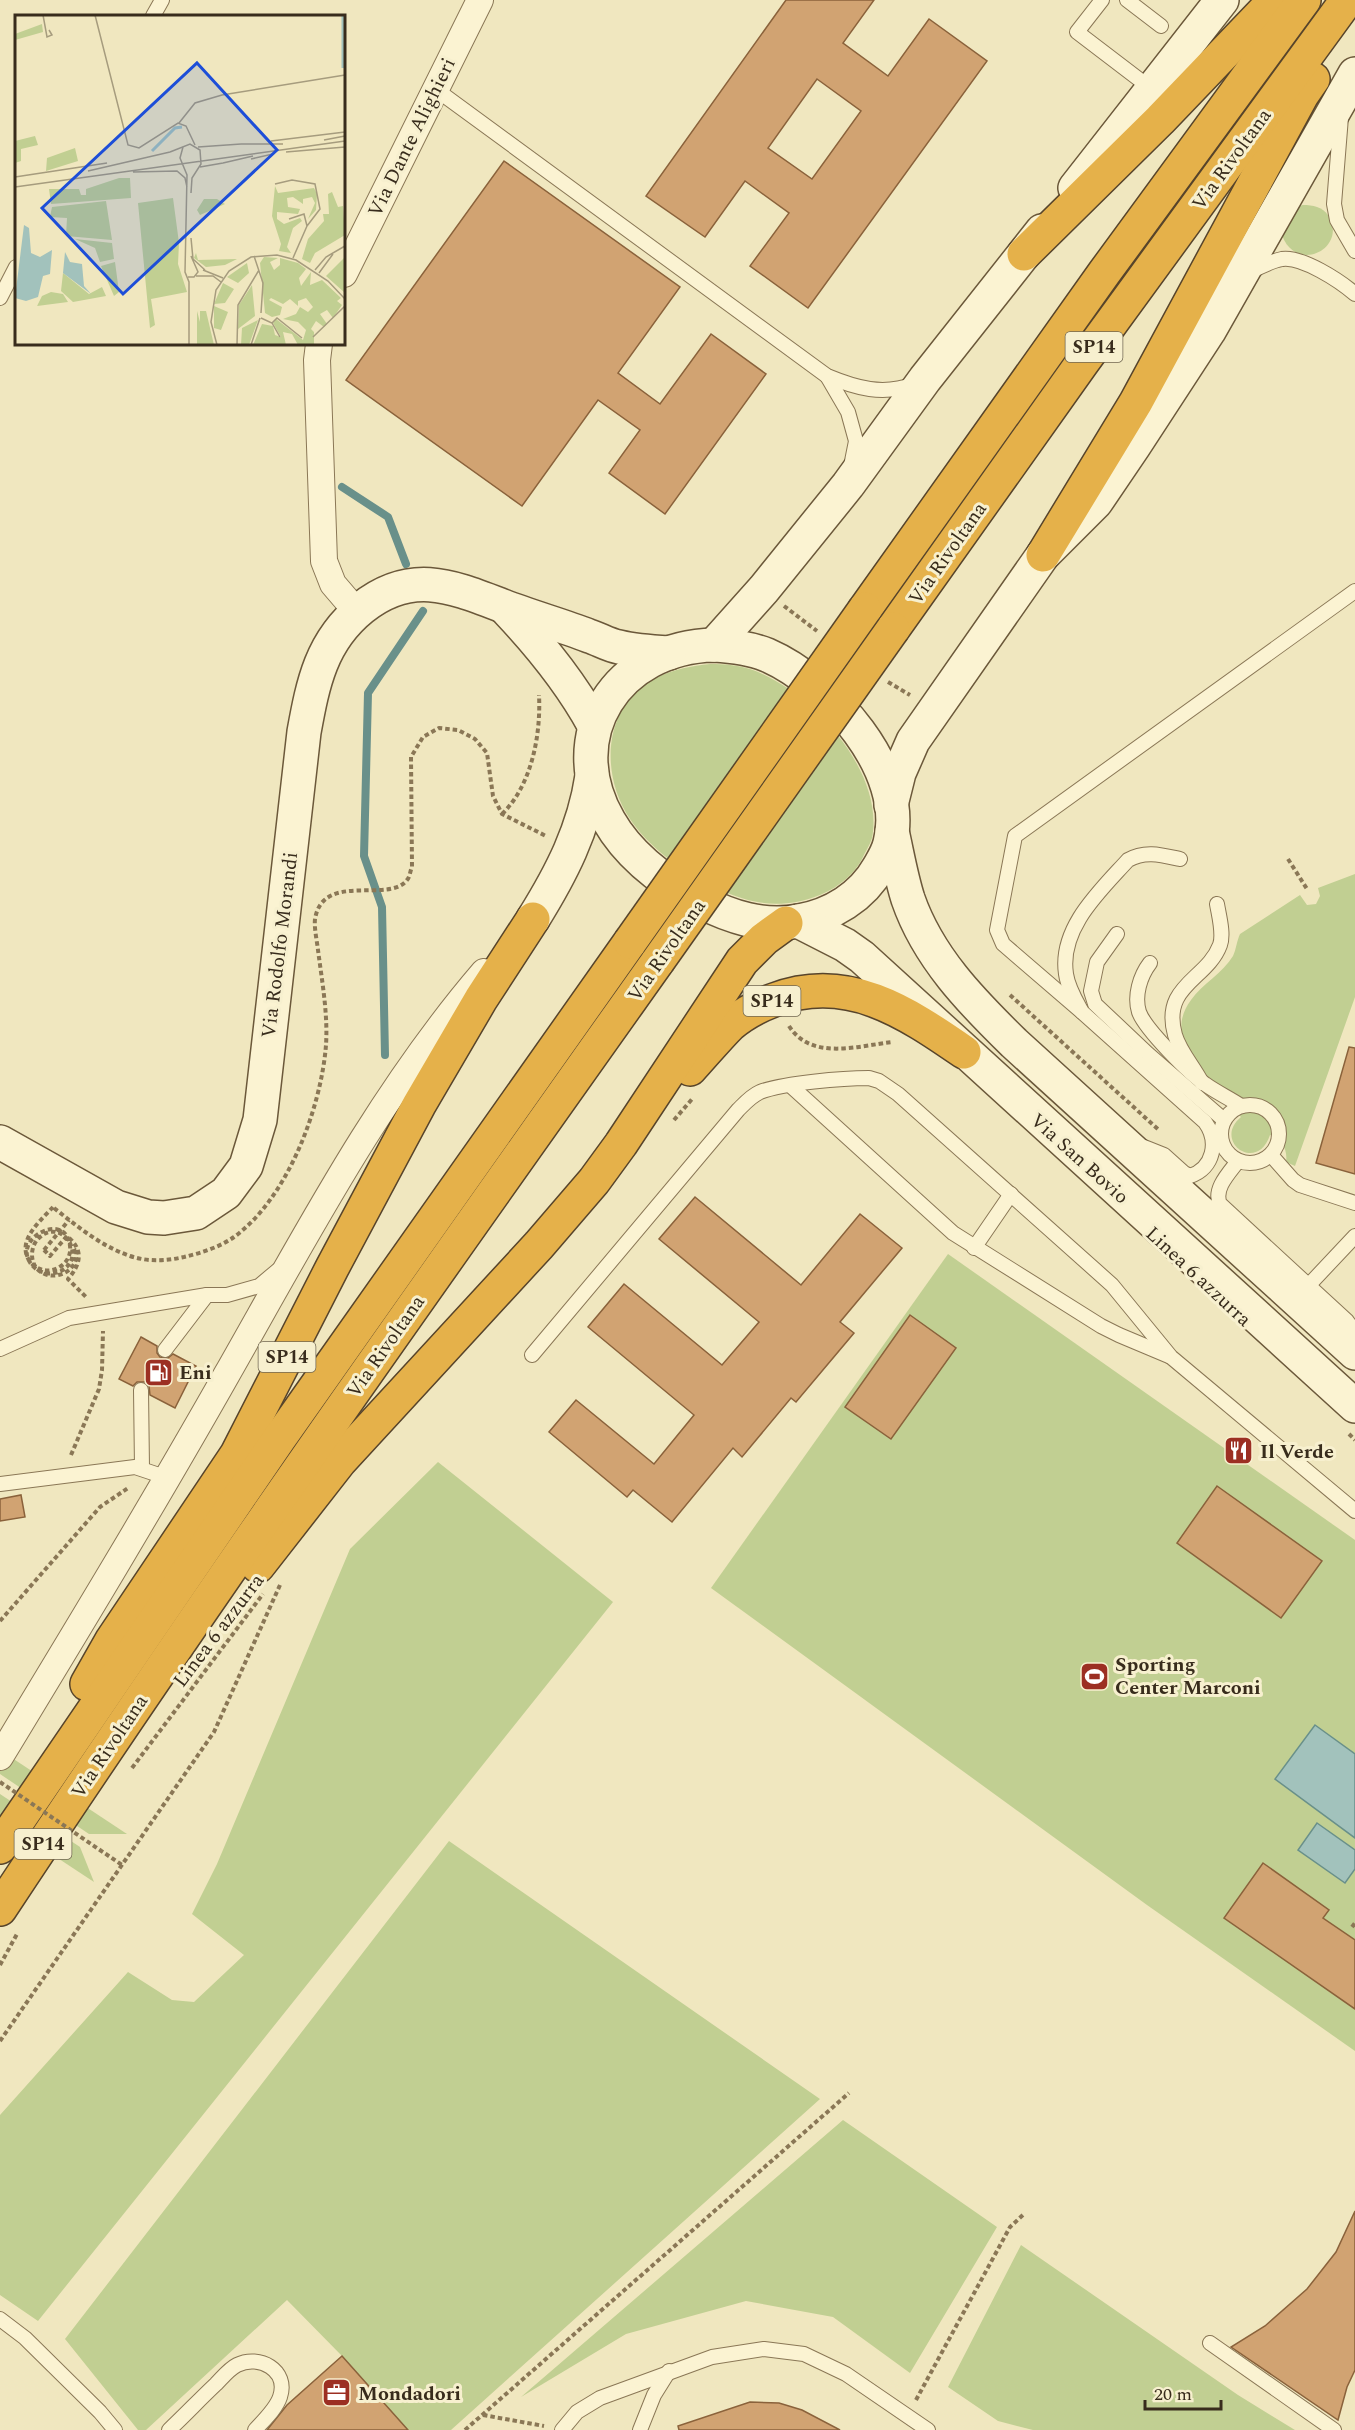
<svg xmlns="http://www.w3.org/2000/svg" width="1355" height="2430" font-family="Spectral,serif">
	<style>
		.green { fill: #c1cf92 }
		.water { fill: #a2c2bc; stroke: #69908a; stroke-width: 1.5 }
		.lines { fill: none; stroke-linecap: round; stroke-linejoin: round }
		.stream { stroke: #69908a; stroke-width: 8 }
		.building { fill: #d1a372; stroke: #8a623b; stroke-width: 1.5; fill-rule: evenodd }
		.lane-casing { stroke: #8a7756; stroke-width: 16 }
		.street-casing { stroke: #8a7756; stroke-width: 28 }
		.secondary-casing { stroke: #6b583a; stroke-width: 36 }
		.highway-casing { stroke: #57442b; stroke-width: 36 }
		.path { stroke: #8a7756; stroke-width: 4; stroke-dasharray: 4.5 3; stroke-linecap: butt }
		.lane { stroke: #fbf3d2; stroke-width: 14 }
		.street { stroke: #fbf3d2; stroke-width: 26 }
		.secondary { stroke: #fbf3d2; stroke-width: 33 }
		.highway { stroke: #e5b14a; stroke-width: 33 }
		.highway-bridge-casing { stroke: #57442b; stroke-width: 36; stroke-linecap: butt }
		.path-bridge { stroke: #8a7756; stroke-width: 4; stroke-dasharray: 4.5 3; stroke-linecap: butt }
		.highway-bridge { stroke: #e5b14a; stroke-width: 33 }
		.labels { text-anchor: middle; stroke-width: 6; stroke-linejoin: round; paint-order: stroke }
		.shield { fill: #f7f0cf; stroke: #716752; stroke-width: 1.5 }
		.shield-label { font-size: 18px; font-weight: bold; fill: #382c1c }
		.street-label { font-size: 20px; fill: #382c1c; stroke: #f7f0cf }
		.poi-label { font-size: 20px; font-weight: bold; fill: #382c1c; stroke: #f7f0cf; text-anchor: start }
		.inset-river { fill: none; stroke: #a2c2bc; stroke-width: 3 }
		.inset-road { fill: none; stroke: #a69c7e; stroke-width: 1.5 }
		.view { fill: #1d4ed8; fill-opacity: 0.15; stroke: #1d4ed8; stroke-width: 3 }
		.inset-edge { fill: none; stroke: #382c1c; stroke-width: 3 }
	</style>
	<rect width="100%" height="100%" fill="#f0e7bf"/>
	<g class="green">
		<path d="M1303,205C1313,205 1322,207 1328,215C1349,248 1296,275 1282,235L1295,207Z"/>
		<path d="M710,664C724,664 737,665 750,669C810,689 885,771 872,838C870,845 865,852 862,859C849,883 823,897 796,902C763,908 734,898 705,882C676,866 648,846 630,819C599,773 603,703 658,677C674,669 692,666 710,664Z"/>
		<path d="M1355,874V997L1295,1166L1286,1162C1288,1150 1282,1139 1270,1135C1257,1174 1212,1141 1241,1117C1214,1088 1159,1042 1191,1000C1202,984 1223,973 1233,956C1236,950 1237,940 1240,934L1300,895L1307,905L1316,904L1320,896L1318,888Z"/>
		<polygon points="948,1254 1355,1540 1355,2051 1147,1905 711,1588"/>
		<polygon points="438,1462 613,1602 38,2321 0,2295 0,2115 128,1972 172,2000 194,2002 244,1955 192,1914 217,1864 350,1549"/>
		<polygon points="0,1750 127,1834 89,1834 0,1774"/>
		<polygon points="0,1794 80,1847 94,1882 0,1820"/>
		<polygon points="449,1841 820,2099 451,2430 408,2430 342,2356 287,2300 146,2430 138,2430 65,2339"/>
		<polygon points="843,2120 997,2227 910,2373 833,2317 746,2301 626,2334 521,2397"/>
		<polygon points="1021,2245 1238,2395 1295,2430 1033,2430 998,2421 948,2387"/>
	</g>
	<g class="water">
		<polygon points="1315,1725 1355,1754 1355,1838 1275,1779"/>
		<polygon points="1317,1823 1355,1850 1355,1869 1345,1883 1298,1850"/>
	</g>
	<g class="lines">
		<g class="stream">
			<polyline points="342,487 388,517 406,564"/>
			<polyline points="385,1055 382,907 364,856 368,693 423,611"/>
		</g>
	</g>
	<g class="building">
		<path d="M786,0H874L843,43L888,76L929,19L987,61L808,308L750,266L789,213L745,181L705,237L646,196ZM817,79L861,111L812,179L768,148Z"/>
		<polygon points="504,161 680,287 618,373 660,404 711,334 766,374 665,514 609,473 640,430 598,400 522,506 346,380"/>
		<polygon points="1349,1047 1355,1048 1355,1174 1316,1163"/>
		<polygon points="695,1197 801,1285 860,1214 902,1248 840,1322 854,1333 796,1402 791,1398 742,1457 733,1448 672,1522 633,1490 627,1497 549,1432 576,1400 654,1464 694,1415 588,1327 624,1284 722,1365 759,1322 659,1239"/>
		<polygon points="910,1315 956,1348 891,1439 845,1407"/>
		<polygon points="141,1337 157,1346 157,1353 160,1357 168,1358 173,1354 196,1366 175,1408 150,1395 149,1386 145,1382 137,1382 133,1386 119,1379"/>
		<polygon points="1217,1486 1322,1561 1281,1618 1177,1543"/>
		<polygon points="21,1495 25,1517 0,1521 0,1499"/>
		<polygon points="1263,1863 1329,1910 1323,1918 1355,1940 1355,2009 1224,1918"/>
		<polygon points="1355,2211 1355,2370 1347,2387 1338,2420 1231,2347 1265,2326 1307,2289 1336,2252"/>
		<polygon points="342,2356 408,2430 267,2430 287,2405"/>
		<polygon points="750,2402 779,2403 802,2410 840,2430 679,2430 678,2426"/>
	</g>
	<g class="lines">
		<defs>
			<g id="lane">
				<polyline points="1102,0 1077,32 1153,90"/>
				<polyline points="1127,0 1161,26"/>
				<polyline points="153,16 162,0"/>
				<path d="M434,88L827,376C856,388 883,396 914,384"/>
				<polyline points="1341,117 1334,204 1337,220 1355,251"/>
				<path d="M1250,272C1260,267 1271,261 1282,259C1302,256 1340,281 1355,294"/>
				<polyline points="0,298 16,267"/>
				<polyline points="827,376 848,412 856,441 851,466"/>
				<polyline points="1117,934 1097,962 1091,991 1095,1004 1148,1054 1224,1120"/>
				<path d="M1150,963C1140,976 1134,996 1139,1012C1145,1029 1190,1074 1205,1084C1216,1092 1229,1098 1241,1106"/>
				<polyline points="1082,1012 1003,944 997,930 1015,836 1355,591"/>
				<path d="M1202,1083C1194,1067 1180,1052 1175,1035C1161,985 1207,980 1220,945C1224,934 1219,916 1217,904"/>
				<polyline points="791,1086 953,1233 1101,1326 1119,1335 1169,1356"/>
				<circle cx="1250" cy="1134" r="29"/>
				<path d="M1144,1147L1164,1155L1184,1173L1190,1176C1214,1168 1219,1141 1205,1122L1082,1012C1076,1001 1068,988 1066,974C1059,928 1100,891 1128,860C1145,850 1162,855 1180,859"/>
				<polyline points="1271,1155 1293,1180 1300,1185 1355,1203"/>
				<path d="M1238,1161C1229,1173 1213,1189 1220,1204L1347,1321L1355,1332"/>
				<polyline points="974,1248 1011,1194"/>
				<polyline points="1308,1286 1355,1236"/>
				<polyline points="0,1349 69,1318 207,1295 227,1295 259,1286 278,1270"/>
				<polyline points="165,1350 207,1295"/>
				<path d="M532,1355L738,1110C745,1103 751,1096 760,1092C784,1083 843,1078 869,1078L879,1081L898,1094L1093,1268L1112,1285L1171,1357L1355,1511"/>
				<polyline points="141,1390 142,1468"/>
				<polyline points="0,1484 135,1467 168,1478"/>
				<polyline points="0,2319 25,2338 100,2412 115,2430"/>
				<polyline points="1210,2343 1334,2430"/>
				<path d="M169,2430C185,2415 200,2399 216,2384C222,2378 229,2369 237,2365C259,2354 289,2370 280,2397C276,2409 264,2420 255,2430"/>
				<polyline points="562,2430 577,2412 600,2398 712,2357 764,2349 804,2354 846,2374 928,2430"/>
				<polyline points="640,2430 654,2395 669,2371"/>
			</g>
			<g id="street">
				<polyline points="344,274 480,0"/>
				<polyline points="319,344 317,360 324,561 333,584 357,612"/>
				<path d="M0,1757C77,1630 154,1503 227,1374C305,1237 380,1093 484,972"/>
			</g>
			<g id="secondary">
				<polyline points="1075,188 1222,0"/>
				<path d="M508,611C541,646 571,683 594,725"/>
				<path d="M714,645C732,646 750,648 767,655C829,682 909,770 890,843C888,852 883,860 879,867C862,897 832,915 799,921C763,928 731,917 699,901C664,882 629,856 609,821C559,735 618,647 714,645Z"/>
				<polyline points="714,645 764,589 848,485 925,379 1042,231"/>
				<polyline points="891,805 899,773 913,741 1043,555 1096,502 1134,446 1209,331 1355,74"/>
				<path d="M892,831C897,853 901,877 908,899C928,957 971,1001 1014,1043L1355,1353"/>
				<path d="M533,919C561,874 584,830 592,776"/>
				<polyline points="798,921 845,945 862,957 1355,1406"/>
				<path d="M0,1142L116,1207L148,1217L164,1218L196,1213L226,1193L246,1166L260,1120L304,732C313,683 321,641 362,608C411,569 451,586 503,606C531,617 561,625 589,636C599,639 608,645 619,647C635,651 652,652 669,653"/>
			</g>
			<g id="highway">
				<polyline points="1024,254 1160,120 1275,0"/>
				<polyline points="1043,555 1136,402 1302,95 1313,79"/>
				<polyline points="865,609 1104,273 1304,0"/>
				<polyline points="893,629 1082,363 1347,0"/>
				<path d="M690,1069C703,1055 716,1039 730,1025C743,1014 758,1006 774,1000C847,972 906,1012 964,1052"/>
				<polyline points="258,1566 340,1461 539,1245 594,1181 621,1144 742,961 764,939 786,923"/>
				<polyline points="87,1684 112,1640 237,1454 332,1268 419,1105 481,999 533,919"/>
				<polyline points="0,1847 279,1439 630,942"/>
				<path d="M0,1909C212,1588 435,1275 658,961"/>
			</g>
		</defs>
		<use href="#lane" class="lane-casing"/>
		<use href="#street" class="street-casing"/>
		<use href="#secondary" class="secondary-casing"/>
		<use href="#highway" class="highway-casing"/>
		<g class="path">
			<polyline points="784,606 817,631"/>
			<polyline points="888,682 910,695"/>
			<path d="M502,814C532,785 541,734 539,695"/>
			<polyline points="1288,859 1307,889"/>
			<polyline points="1010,995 1160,1131"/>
			<path d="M789,1026C811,1061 858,1046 892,1042"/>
			<polyline points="674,1120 693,1098"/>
			<path d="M54,1208C78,1227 101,1246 130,1256C148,1262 166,1261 184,1257C201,1253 220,1247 234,1237C287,1199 321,1109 326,1045C328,1014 322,981 318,950C317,941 314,928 315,919C323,871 389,904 407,880C410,877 410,871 412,867L411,757L423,737L439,728L458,730L475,739L487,753L493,796L502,814L546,836"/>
			<path d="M44,1250L50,1256L67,1236C84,1250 81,1264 68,1279L86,1297"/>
			<polyline points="1349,1434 1355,1440"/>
			<polyline points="71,1455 99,1389 102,1370 103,1331"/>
			<polyline points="0,1621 100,1507 128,1488"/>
			<polyline points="132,1768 263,1594"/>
			<polyline points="1352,1927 1355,1923"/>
			<polyline points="0,1965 17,1934"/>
			<polyline points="0,2041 214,1732 280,1585"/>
			<polyline points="916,2400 1010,2227 1024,2214"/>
			<polyline points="483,2415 544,2426"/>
			<polyline points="465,2430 849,2093"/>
		</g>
		<use href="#lane" class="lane"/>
		<use href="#street" class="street"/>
		<use href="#secondary" class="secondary"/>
		<use href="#highway" class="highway"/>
		<defs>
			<g id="highway-bridge">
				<polyline points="630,942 865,609"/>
				<polyline points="658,961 893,629"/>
			</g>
		</defs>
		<use href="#highway-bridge" class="highway-bridge-casing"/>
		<g class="path-bridge">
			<path d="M53,1207C44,1217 29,1230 26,1244C22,1264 45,1278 61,1266C68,1261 71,1254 70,1246C66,1208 5,1242 35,1268C42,1274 53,1275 61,1271C89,1256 60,1215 38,1239C34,1243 32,1249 32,1255C33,1286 81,1280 76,1250H79"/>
			<polyline points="44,1250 69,1220"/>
			<polyline points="0,1782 122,1865"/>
		</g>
		<use href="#highway-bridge" class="highway-bridge"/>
	</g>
	<defs>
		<symbol id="fuel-square" viewBox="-11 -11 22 22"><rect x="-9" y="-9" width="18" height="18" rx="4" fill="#9c2f23" stroke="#f7f0cf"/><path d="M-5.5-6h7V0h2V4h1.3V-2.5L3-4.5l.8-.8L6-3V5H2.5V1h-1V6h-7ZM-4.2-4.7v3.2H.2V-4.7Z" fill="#fff"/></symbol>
		<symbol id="restaurant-square" viewBox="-11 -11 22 22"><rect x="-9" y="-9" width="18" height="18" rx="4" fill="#9c2f23" stroke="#f7f0cf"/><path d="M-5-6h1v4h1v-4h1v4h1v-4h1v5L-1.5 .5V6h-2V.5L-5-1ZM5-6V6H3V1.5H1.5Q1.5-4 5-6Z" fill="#fff"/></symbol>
		<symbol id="stadium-square" viewBox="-11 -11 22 22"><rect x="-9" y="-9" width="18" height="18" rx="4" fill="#9c2f23" stroke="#f7f0cf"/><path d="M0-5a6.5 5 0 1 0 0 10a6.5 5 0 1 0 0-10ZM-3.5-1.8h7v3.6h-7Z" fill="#fff"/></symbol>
		<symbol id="office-square" viewBox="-11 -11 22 22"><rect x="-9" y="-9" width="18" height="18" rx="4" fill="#9c2f23" stroke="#f7f0cf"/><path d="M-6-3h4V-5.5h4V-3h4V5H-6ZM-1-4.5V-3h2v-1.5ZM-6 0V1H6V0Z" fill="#fff"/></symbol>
	</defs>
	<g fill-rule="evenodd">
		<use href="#fuel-square" x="142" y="1356" width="33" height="33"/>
		<use href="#restaurant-square" x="1222" y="1434" width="33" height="33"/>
		<use href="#stadium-square" x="1078" y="1660" width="33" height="33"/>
		<use href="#office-square" x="320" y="2376" width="33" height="33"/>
	</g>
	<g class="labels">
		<g class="shield">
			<rect x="1065.5" y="332" width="57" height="30" rx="4.5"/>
			<rect x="743.5" y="986" width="57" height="30" rx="4.5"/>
			<rect x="258.5" y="1342" width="57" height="30" rx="4.5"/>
			<rect x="14.5" y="1829" width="57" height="30" rx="4.5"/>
		</g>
		<g class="shield-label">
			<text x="1094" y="353">SP14</text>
			<text x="772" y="1007">SP14</text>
			<text x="287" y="1363">SP14</text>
			<text x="43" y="1850">SP14</text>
		</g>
		<g class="street-label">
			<text transform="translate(411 137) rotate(-64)" y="7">Via Dante Alighieri</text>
			<text transform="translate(1231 159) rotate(-54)" y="7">Via Rivoltana</text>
			<text transform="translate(947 553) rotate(-55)" y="7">Via Rivoltana</text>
			<text transform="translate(279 945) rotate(-83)" y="7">Via Rodolfo Morandi</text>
			<text transform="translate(666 950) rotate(-55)" y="7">Via Rivoltana</text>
			<text transform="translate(1080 1158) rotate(42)" y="7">Via San Bovio</text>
			<text transform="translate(1199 1276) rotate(43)" y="7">Linea 6 azzurra</text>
			<text transform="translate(385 1346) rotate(-55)" y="7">Via Rivoltana</text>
			<text transform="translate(218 1630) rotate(-53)" y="7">Linea 6 azzurra</text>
			<text transform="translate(109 1746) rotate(-56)" y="7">Via Rivoltana</text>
		</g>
		<g class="poi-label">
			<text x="179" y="1379">Eni</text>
			<text x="1260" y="1458">Il Verde</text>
			<text x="1115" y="1671">Sporting<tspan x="1115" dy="23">Center Marconi</tspan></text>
			<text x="358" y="2400">Mondadori</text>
		</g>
	</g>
	<g transform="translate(15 15)">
		<rect width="330" height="330" fill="#f0e7bf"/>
		<path d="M27,9L28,17L0,25V19ZM20,121L23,130L6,134V146L0,148V126ZM60,133L63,146L31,156L32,143ZM104,163H115L116,183L36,189L34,174H64L66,180H71V174ZM260,171L263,178L299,173L302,179L301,195L293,204L300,188L297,182L288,184V189L278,182L272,183L273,192L285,194L283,199L262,197V204L269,209L285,203L287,206L278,213L272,232L276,238L264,236L266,229L257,201ZM317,177L323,192L328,191L330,220L300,238L295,248L287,244L293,224L309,206L308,199H314L313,179ZM158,183L164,228L163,249L172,277L136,284L140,310L135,313L123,188ZM189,184H202L210,189L185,200L182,195ZM91,186L97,225L51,221L52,203L35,202L37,192ZM60,224L97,228L99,244L85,247L80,233ZM181,238L183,245L222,244L210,250L191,252L179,243ZM249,242L263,243L255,247L259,255L265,250V243L283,248L291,254L284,263L286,271L296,257L295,270L307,265L326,283L322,286L327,290L318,303L312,295L305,299L312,309L309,312L301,306L296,314L299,317V330H283L277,319L268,317L271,330H238L247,309L258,311L260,320L266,322L258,308L261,304L288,325L291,315L283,307L268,304L281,299L285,292L293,297L298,292L291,283L283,286V291L275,284L268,289L256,283L254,285L267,292L265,300L257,302L250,298L245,248ZM330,242V278L311,261ZM100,247L104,277L99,281L86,251ZM232,248L234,258L223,268L212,262ZM48,258L74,279L87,272L91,281L58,287L46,276ZM208,268L219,274L210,288L199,289ZM237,270L240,301L223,314L224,290ZM36,277L48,279L53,287L22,291L27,281ZM199,291L213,297L206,315L199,313ZM182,296L185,307V296H191L199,330H182ZM243,305L234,330H226L227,313Z" fill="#c1cf92"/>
		<path d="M9,210L14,213L16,238L25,242L37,235L35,259L28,261L23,282L11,286L0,283ZM50,237L55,247L67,249L69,271L76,279L48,258Z" fill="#a2c2bc"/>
		<path class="inset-river" d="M328,0V53M137,136L160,113L167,112"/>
		<path class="inset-road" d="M28,0L32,22L37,20L34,15M80,0L113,130L124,133L163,108L171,111L180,130M164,108L180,88L207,80L330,60M309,125L330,121M256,126L330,117M226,129H268M168,132L165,143L172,160L170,257L174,267V330M183,132L226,129M155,137L175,129L185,135L186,149L177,163L176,178M271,137L330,132M236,144L258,139M208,148L238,141M185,152L208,148M73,156L155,137M118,157L162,156L170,163L172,172M0,162L92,148M260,169L277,165L300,169L305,194L292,211M0,172L330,126M274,204L289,199L292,211L278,243M176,223L178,244L190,255M239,241L248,268L246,298M188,255L208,263M300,255L311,242L330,231M304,258L318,239M181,261H198L206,267M173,262H179L183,257L176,241M246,303L257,308L265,322M257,308L262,303L287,323M298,322L330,291M202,330L196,307L201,275L214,256L236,242L262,240L281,245L313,266L330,284M222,330L223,290L244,255M236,330L245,303"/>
		<path class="view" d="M182,48L262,135L108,279L27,193Z"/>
		<rect width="330" height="330" class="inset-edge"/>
	</g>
	<path d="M1145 2400v9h76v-9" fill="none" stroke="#382c1c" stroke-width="3"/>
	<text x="1154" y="2400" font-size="18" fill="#382c1c" stroke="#f7f0cf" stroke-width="4.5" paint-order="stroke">20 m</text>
</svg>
